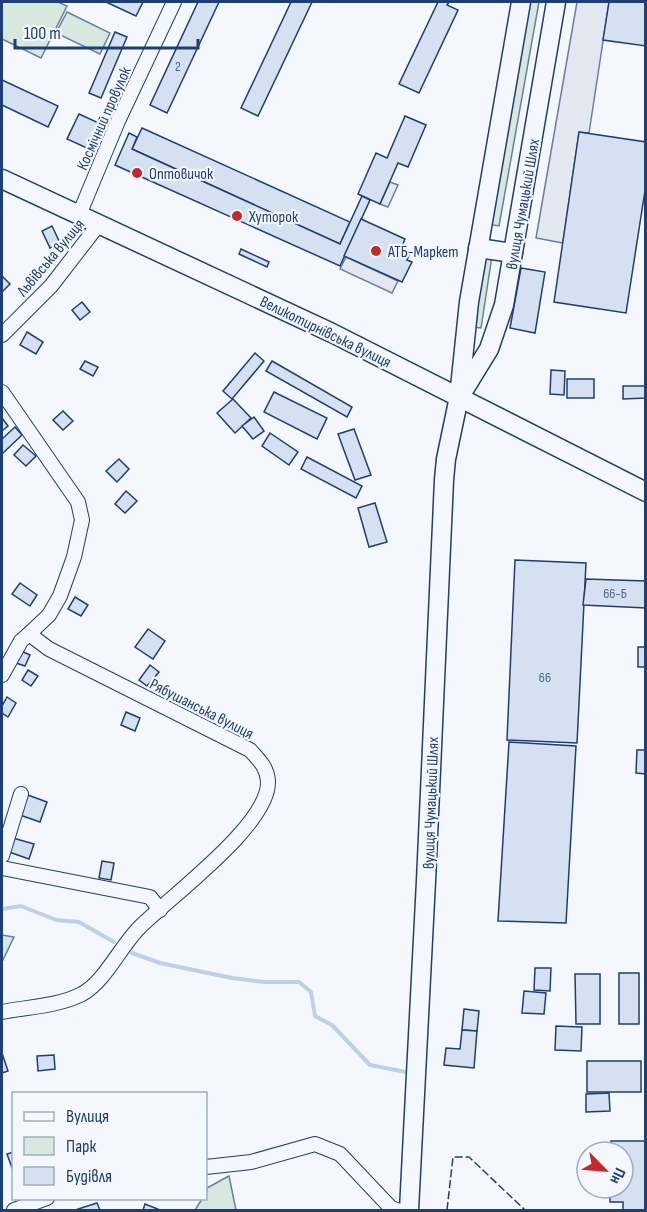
<svg xmlns="http://www.w3.org/2000/svg" width="647" height="1212" font-family="'Sofia Sans Condensed',sans-serif">
	<style>
		.green { fill: #d7e8df; stroke: #687fa3; stroke-width: 1.5 }
		.parking { fill: #e3e8f0; stroke: #687fa3; stroke-width: 1.5 }
		.lines { fill: none; stroke-linecap: round; stroke-linejoin: round }
		.stream { stroke: #bed0e5; stroke-width: 4 }
		.building { fill: #d5e0f0; stroke: #1d3f73; stroke-width: 1.5 }
		.minor-casing { stroke: #1d3f73; stroke-width: 16 }
		.major-casing { stroke: #1d3f73; stroke-width: 21 }
		.minor { stroke: #f4f7fb; stroke-width: 14 }
		.major { stroke: #f4f7fb; stroke-width: 18 }
		.fence { stroke: #1d3f73; stroke-width: 1.5; stroke-dasharray: 8 3; stroke-linecap: butt }
		.poi-dot { fill: #c62828; stroke: #f4f7fb; stroke-width: 2 }
		.labels { text-anchor: middle; stroke-width: 4.5; stroke-linejoin: round; paint-order: stroke }
		.number-label { font-size: 14px; fill: #4b6792 }
		.street-label { font-size: 16px; fill: #1d3f73; stroke: #f4f7fb }
		.poi-label { font-size: 16px; fill: #1d3f73; stroke: #f4f7fb; text-anchor: start }
	</style>
	<rect width="100%" height="100%" fill="#f4f7fb"/>
	<g class="green">
		<polygon points="2,2 58,2 67,6 41,58 2,39"/>
		<polygon points="528,2 539,2 499,226 488,224"/>
		<polygon points="67,12 110,33 100,54 56,33"/>
		<polygon points="483,255 492,256 481,328 472,327"/>
		<polygon points="2,935 14,937 2,962"/>
		<polygon points="229,1176 236,1210 195,1210 202,1199 206,1198 207,1188"/>
	</g>
	<g class="parking">
		<polygon points="577,2 609,2 589,133 579,132 563,243 536,238"/>
		<polygon points="390,182 398,185 388,207 380,204"/>
		<polygon points="346,257 398,281 392,293 340,269"/>
	</g>
	<g class="lines">
		<g class="stream">
			<polyline points="2,909 21,906 56,920 79,922 114,942"/>
			<polyline points="132,953 160,963 232,978 264,982 299,982 311,992 315,1016 332,1025 370,1065 406,1072"/>
		</g>
	</g>
	<g class="building">
		<polygon points="106,2 143,2 136,16"/>
		<polygon points="198,2 219,2 167,113 150,105"/>
		<polygon points="291,2 312,2 258,116 241,108"/>
		<polygon points="438,2 449,2 447,5 458,10 419,93 399,84"/>
		<polygon points="609,2 646,2 646,46 603,40"/>
		<polygon points="115,32 127,37 101,98 89,93"/>
		<polygon points="2,80 58,106 48,127 2,105"/>
		<polygon points="79,114 101,124 89,149 67,139"/>
		<polygon points="405,116 426,125 408,167 398,163 380,204 358,194 376,153 387,158"/>
		<polygon points="142,128 350,222 340,244 132,149"/>
		<polygon points="579,132 646,142 646,184 626,313 554,302"/>
		<polygon points="129,133 137,137 132,149 340,244 362,196 370,200 340,266 115,165"/>
		<polygon points="361,219 405,239 401,249 410,253 407,260 412,262 402,282 344,256"/>
		<polygon points="52,226 60,243 50,248 42,231"/>
		<polygon points="241,249 269,262 267,267 239,254"/>
		<polygon points="521,268 545,272 535,333 510,328"/>
		<polygon points="2,276 10,284 2,292"/>
		<polygon points="82,302 90,312 80,320 72,310"/>
		<polygon points="27,332 43,342 36,354 20,345"/>
		<polygon points="255,353 264,361 232,399 223,391"/>
		<polygon points="85,361 98,367 93,376 80,369"/>
		<polygon points="272,361 352,407 347,417 266,371"/>
		<polygon points="551,370 565,371 564,395 550,394"/>
		<rect x="567" y="379" width="27" height="19"/>
		<polygon points="623,386 646,386 646,398 623,399"/>
		<polygon points="274,392 327,418 317,439 264,412"/>
		<polygon points="233,399 251,418 235,433 217,413"/>
		<polygon points="63,411 73,421 63,430 53,420"/>
		<polygon points="254,417 264,431 253,439 242,426"/>
		<polygon points="2,418 8,426 2,431"/>
		<polygon points="15,427 22,435 2,454 2,439"/>
		<polygon points="354,429 371,475 355,480 338,434"/>
		<polygon points="270,433 298,452 289,465 262,446"/>
		<polygon points="23,445 36,456 26,466 14,455"/>
		<polygon points="307,457 362,486 356,498 301,469"/>
		<polygon points="119,459 129,469 117,482 106,471"/>
		<polygon points="126,491 137,501 125,513 115,504"/>
		<polygon points="375,503 387,542 369,547 358,508"/>
		<polygon points="515,560 586,563 577,743 507,740"/>
		<polygon points="586,579 646,581 646,608 583,605"/>
		<polygon points="20,583 37,595 30,606 12,594"/>
		<polygon points="75,597 88,605 81,616 68,609"/>
		<polygon points="148,629 165,641 153,659 135,647"/>
		<rect x="638" y="647" width="8" height="20"/>
		<polygon points="21,651 30,655 25,666 16,663"/>
		<polygon points="150,665 159,672 147,686 139,680"/>
		<polygon points="28,670 38,676 31,686 22,680"/>
		<polygon points="7,697 16,703 8,717 2,713 2,706"/>
		<polygon points="126,712 140,718 135,731 121,725"/>
		<polygon points="509,742 576,746 566,923 498,921"/>
		<polygon points="637,750 646,750 646,774 636,773"/>
		<polygon points="25,794 47,802 40,822 17,814"/>
		<polygon points="13,838 34,844 29,859 9,852"/>
		<polygon points="102,861 114,863 111,880 99,878"/>
		<polygon points="535,968 551,968 550,991 534,990"/>
		<rect x="619" y="973" width="20" height="51"/>
		<polygon points="575,974 600,974 600,1024 576,1024"/>
		<polygon points="524,991 546,993 544,1014 522,1013"/>
		<polygon points="464,1009 479,1011 477,1031 462,1030"/>
		<polygon points="556,1026 582,1027 581,1051 555,1050"/>
		<polygon points="462,1030 477,1031 474,1068 444,1065 446,1048 460,1049"/>
		<polygon points="54,1055 55,1069 38,1071 37,1056"/>
		<polygon points="3,1056 8,1071 2,1073 2,1057"/>
		<rect x="587" y="1061" width="54" height="31"/>
		<polygon points="609,1093 610,1111 586,1112 586,1094"/>
		<polygon points="611,1141 646,1141 646,1210 623,1210 623,1202 610,1202 610,1188 623,1188 623,1152 610,1152"/>
		<polygon points="14,1152 14,1167 12,1168 7,1154"/>
		<polygon points="97,1203 100,1210 79,1210 78,1209"/>
		<polygon points="145,1204 160,1210 143,1210"/>
	</g>
	<g class="lines">
		<defs>
			<g id="minor">
				<polyline points="79,215 118,121 174,2"/>
				<polyline points="2,335 51,286 99,224"/>
				<path d="M2,392L78,502L82,520L74,557L60,596L49,615L29,634L49,649L250,750C259,760 267,767 268,781C270,825 168,898 138,929C119,949 105,981 82,994C59,1006 27,1007 2,1012"/>
				<polyline points="2,675 21,641 29,634"/>
				<polyline points="2,856 21,794"/>
				<polyline points="2,868 150,897 160,910"/>
				<polyline points="206,1167 251,1162 315,1144 340,1154 391,1208 397,1210"/>
				<polyline points="14,1210 47,1198"/>
			</g>
			<g id="major">
				<polyline points="2,179 332,333 646,492"/>
				<polyline points="478,248 513,253"/>
				<polyline points="462,393 489,349 504,305 556,2"/>
				<polyline points="409,1210 426,881 444,480 446,459 459,397 469,302 521,2"/>
			</g>
		</defs>
		<use href="#minor" class="minor-casing"/>
		<use href="#major" class="major-casing"/>
		<use href="#minor" class="minor"/>
		<use href="#major" class="major"/>
		<polyline class="fence" points="447,1210 453,1157 469,1157 525,1210"/>
	</g>
	<g class="poi-dot">
		<circle cx="137" cy="173" r="6"/>
		<circle cx="237" cy="216" r="6"/>
		<circle cx="376" cy="251" r="6"/>
	</g>
	<g class="labels">
		<g class="number-label">
			<text x="178" y="71">2</text>
			<text x="615" y="598">66-Б</text>
			<text x="545" y="682">66</text>
		</g>
		<g class="street-label">
			<text transform="translate(103 118) rotate(-66)" y="6">Космічний провулок</text>
			<text transform="translate(522 204) rotate(-80)" y="6">вулиця Чумацький Шлях</text>
			<text transform="translate(50 257) rotate(-50)" y="6">Львівська вулиця</text>
			<text transform="translate(326 331) rotate(26)" y="6">Великотирнівська вулиця</text>
			<text transform="translate(202 708) rotate(27)" y="6">Рябушанська вулиця</text>
			<text transform="translate(430 803) rotate(-88)" y="6">вулиця Чумацький Шлях</text>
		</g>
		<g class="poi-label">
			<text x="149" y="179">Оптовичок</text>
			<text x="249" y="222">Хуторок</text>
			<text x="388" y="257">АТБ-Маркет</text>
		</g>
	</g>
	<rect width="647" height="1212" fill="none" stroke="#1d3f73" stroke-width="6"/>
	<rect x="12" y="1092" width="195" height="108" fill="#f4f7fb" stroke="#9eadc5" stroke-width="1.5"/>
	<rect x="24" y="1112" width="30" height="9" fill="#f4f7fb" stroke="#9eadc5" stroke-width="1.5"/>
	<text x="66" y="1122" font-size="18" fill="#1d3f73">Вулиця</text>
	<rect x="24" y="1137" width="30" height="18" fill="#d7e8df" stroke="#9eadc5" stroke-width="1.5"/>
	<text x="66" y="1152" font-size="18" fill="#1d3f73">Парк</text>
	<rect x="24" y="1167" width="30" height="18" fill="#d5e0f0" stroke="#9eadc5" stroke-width="1.5"/>
	<text x="66" y="1182" font-size="18" fill="#1d3f73">Будівля</text>
	<g transform="translate(605 1170) rotate(115)"><circle r="28" fill="#f4f7fb" stroke="#9eadc5" stroke-width="1.5"/>
	<path d="M0-4.5L10 22L0 15L-10 22Z" fill="#c62828"/>
	<text y="-9" font-size="16" font-weight="bold" text-anchor="middle" fill="#1d3f73">Пн</text>
	</g>
	<path d="M15 39v9h183v-9" fill="none" stroke="#1d3f73" stroke-width="3"/>
	<text x="24" y="39" font-size="18" fill="#1d3f73" stroke="#f4f7fb" stroke-width="4.5" paint-order="stroke">100 m</text>
</svg>
